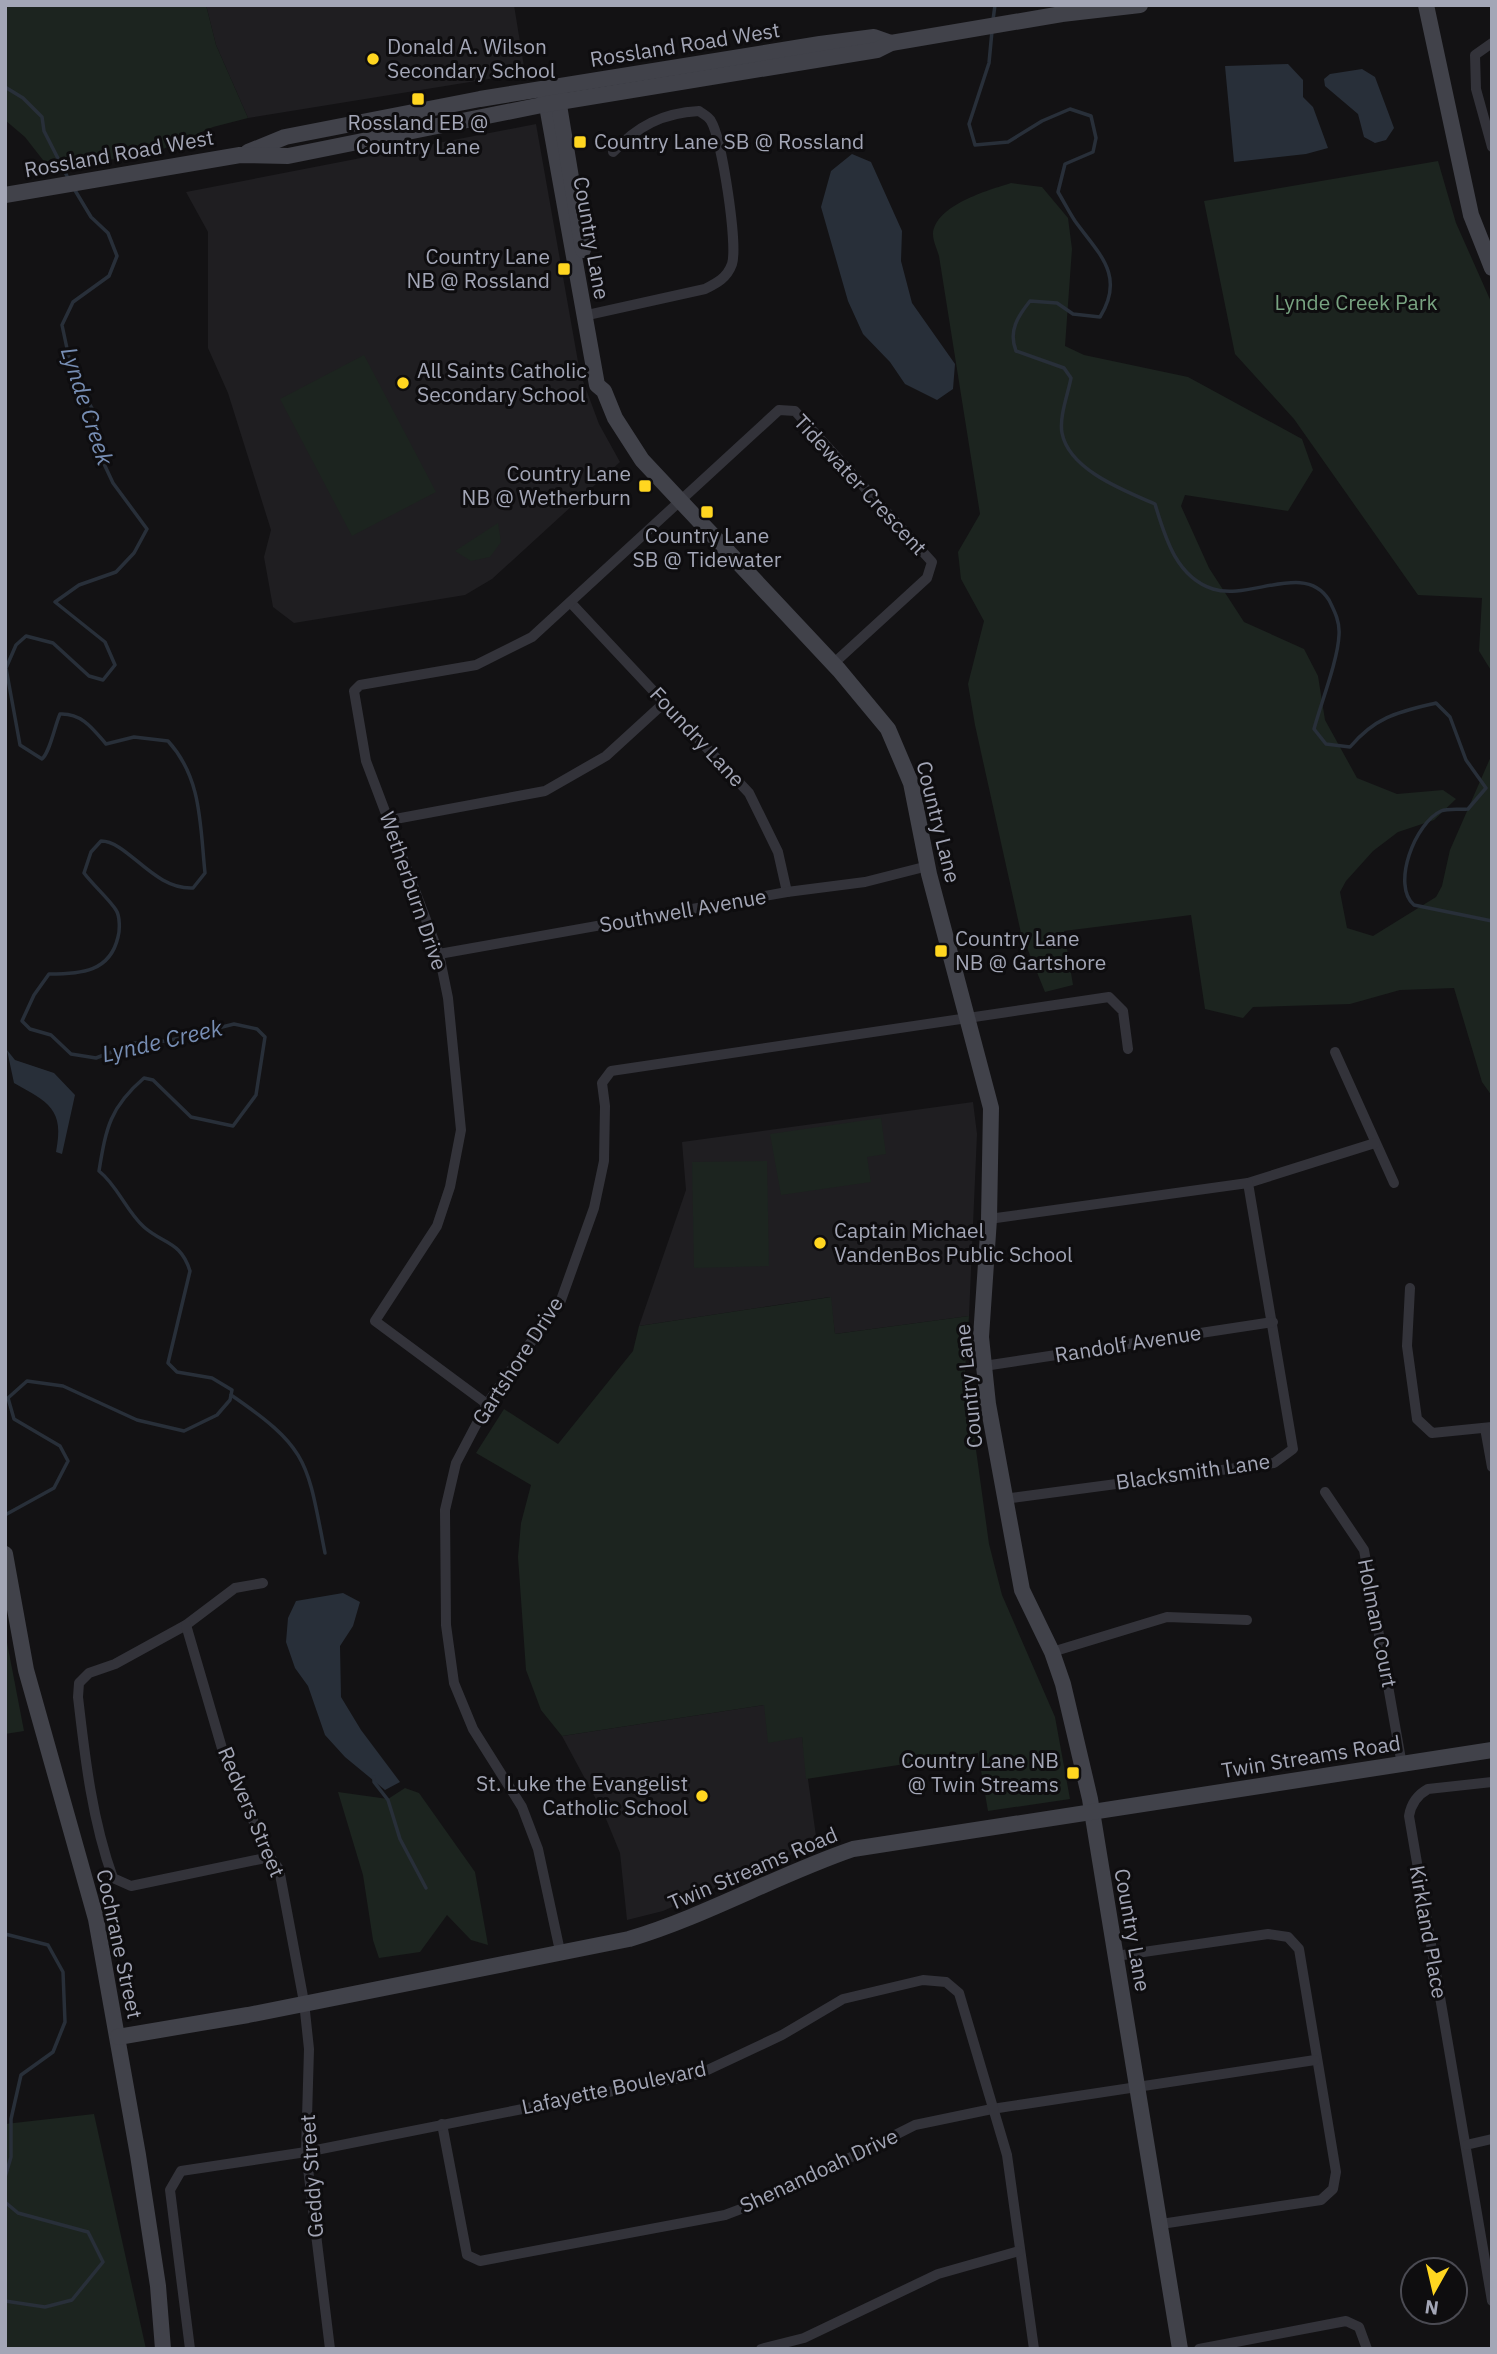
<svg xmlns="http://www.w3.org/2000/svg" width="1497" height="2354" font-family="'IBM Plex Sans',sans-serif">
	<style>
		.built { fill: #1f1e21 }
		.green { fill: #1c241f }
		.water { fill: #282f39 }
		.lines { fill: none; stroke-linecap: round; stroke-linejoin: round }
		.stream { stroke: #282f39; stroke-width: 3.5 }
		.street { stroke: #33333a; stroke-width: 10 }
		.secondary { stroke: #41424a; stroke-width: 16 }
		.poi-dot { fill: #ffd620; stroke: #0e0d0f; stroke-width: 2.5 }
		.labels { text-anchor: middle; stroke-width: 6; stroke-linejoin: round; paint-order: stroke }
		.street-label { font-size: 21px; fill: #a3a6b6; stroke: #0e0d0f }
		.poi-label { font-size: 21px; fill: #a3a6b6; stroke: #0e0d0f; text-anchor: start }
		.park-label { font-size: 21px; fill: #78a381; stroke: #0e0d0f }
		.water-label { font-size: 23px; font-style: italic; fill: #778eb4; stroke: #0e0d0f }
	</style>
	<rect width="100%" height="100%" fill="#131214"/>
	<g class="built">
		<polygon points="206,5 514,5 525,73 248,118 216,45"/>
		<polygon points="536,124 580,373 599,424 620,462 492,579 465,595 294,623 273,607 264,557 271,530 228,393 208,348 208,232 186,192"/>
		<polygon points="973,1102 977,1134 969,1316 835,1334 830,1297 639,1326 686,1190 682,1142"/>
		<polygon points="764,1705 802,1737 817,1843 663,1911 627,1920 620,1853 604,1814 562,1736"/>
	</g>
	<g class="green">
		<polygon points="5,5 206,5 216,45 248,118 213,127 154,153 50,169 25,137 5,120"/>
		<polygon points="1438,161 1456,223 1492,304 1492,672 1479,651 1482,598 1418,595 1294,419 1235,354 1204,201"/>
		<path d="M1011,183L1042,187L1068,218L1072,249L1065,346L1084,355L1188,377L1302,439L1313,470L1288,511L1185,495L1181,506L1209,568L1244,622L1304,649L1318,676L1325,720L1357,778L1397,794L1443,790L1456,799L1434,820L1398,832L1373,851L1346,881L1340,892L1347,928L1373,936L1436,897L1442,886L1450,850L1492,754V1096L1482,1082L1454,988L1400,990L1350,1004L1253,1007L1243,1018L1205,1009L1191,915L1064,931L1073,985L1045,992L1021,933L975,725L968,684L984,621L961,579L958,552L980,514L939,256C937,249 933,241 933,234C935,205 989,190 1011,183Z"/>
		<polygon points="364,355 436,492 352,536 280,399"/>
		<polygon points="498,523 501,542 490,557 471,561 455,551"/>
		<polygon points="881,1118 886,1154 867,1157 871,1182 781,1195 770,1134"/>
		<polygon points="767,1161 769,1266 694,1268 692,1162"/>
		<polygon points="831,1297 835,1334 969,1316 965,1370 989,1544 1002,1595 1055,1717 1070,1799 988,1811 978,1753 806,1779 802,1737 768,1743 764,1705 562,1736 541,1710 526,1670 518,1557 521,1523 531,1485 476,1453 504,1409 558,1444 633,1351 639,1326"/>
		<polygon points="5,1632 24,1731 5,1734"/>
		<polygon points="405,1788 419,1793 475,1872 488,1945 471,1940 447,1915 420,1952 379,1958 373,1940 363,1875 338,1792 388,1799"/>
		<polygon points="94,2114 146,2349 5,2349 5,2124"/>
	</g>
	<g class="water">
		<polygon points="1288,64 1303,80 1303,97 1313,107 1328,148 1306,154 1234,162 1225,66"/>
		<polygon points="1362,69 1375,77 1394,128 1386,140 1375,143 1364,137 1358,114 1325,86 1324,79 1330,74"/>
		<polygon points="852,154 871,162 902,231 901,261 912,303 955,364 953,389 937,400 905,384 890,362 863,334 848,301 821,207 831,171"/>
		<path d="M7,1050L15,1060L54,1073L75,1095L62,1154L56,1152C65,1109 48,1102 14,1083Z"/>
		<polygon points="343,1593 360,1602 353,1626 340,1646 341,1697 361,1730 400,1782 385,1790 345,1757 325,1735 308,1686 295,1668 286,1642 288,1618 296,1601"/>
	</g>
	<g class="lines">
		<g class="stream">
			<polyline points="993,20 995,5"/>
			<path d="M992,31L989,63L969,124L975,145L1008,142L1042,121L1070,109L1091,116L1096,138L1093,152L1065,164L1058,192C1064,202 1069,212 1075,221C1098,253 1126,275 1100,317L1073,314L1057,303L1030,301C1018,316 1008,331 1016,351L1064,368L1071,378C1068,394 1059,417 1062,433C1069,470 1125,491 1155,504C1165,537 1176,577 1213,589C1249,601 1305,561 1329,600C1335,612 1340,622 1339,635C1338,660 1321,703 1314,729L1326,744L1350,747C1376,716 1399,712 1436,703L1450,717L1466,760L1486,788L1468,809C1461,810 1448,808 1441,811C1415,823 1391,885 1414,905L1492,921"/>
			<polyline points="5,87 23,98 42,117 44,131 69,180"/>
			<path d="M231,1395C310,1449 307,1462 325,1553"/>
			<path d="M5,1515L54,1488L68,1461L60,1446L14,1419L8,1398L27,1381L63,1386L137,1420L184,1431L217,1415L230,1400L232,1390L212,1378L177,1372L168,1363L190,1271C181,1241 163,1244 144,1227C126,1211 118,1186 99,1171C106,1128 110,1107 144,1078L153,1080L191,1117L233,1126L256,1095L265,1037L257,1029L234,1024L167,1041L135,1043L96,1058L71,1054L51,1035L30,1029L22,1021L34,995L49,974C81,974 110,972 118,937C120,930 120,916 116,910C110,900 93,885 84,873L91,852L101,841C128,841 153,890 193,888L205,873C200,825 202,778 168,741L134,737L106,744C93,729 82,713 60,714C55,725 50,752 42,759L20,745L6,668L16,645L26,636L53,643L89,676L103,680L115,665L105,642L55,602L79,585L116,572L134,553L147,529L113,483L98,451L94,412L72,372L62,325L73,302L109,276L117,256L108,233L91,217L73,187"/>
			<polyline points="374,1777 374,1782 388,1800 400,1839 426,1888"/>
			<polyline points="5,1934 48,1945 63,1972 65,2022 53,2052 21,2075 11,2119 11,2157 5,2177"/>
			<polyline points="5,2202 18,2213 88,2232 103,2262 72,2300 45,2307 5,2301"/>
		</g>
		<g class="street">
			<polyline points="1492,43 1475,55 1476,89 1492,147"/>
			<path d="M583,316L705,289C717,283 727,278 732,264C738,245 722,139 711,121C709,117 703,114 699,111C662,113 638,126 613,152"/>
			<polyline points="571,603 749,793 778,852 787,892"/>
			<polyline points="390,820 545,791 606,756 664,703"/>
			<polyline points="439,954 787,892 865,882 928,866"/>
			<polyline points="1335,1052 1394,1183"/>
			<polyline points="1248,1183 1375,1143"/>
			<polyline points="989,1219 1248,1183 1293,1449 1274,1463 1004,1499"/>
			<polyline points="1410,1288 1407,1346 1417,1419 1432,1433 1492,1427"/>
			<polyline points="984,1366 1273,1322"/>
			<polyline points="487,1404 375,1321 437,1226 450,1187 461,1130 448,998 439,954 366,761 354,691 360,685 476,665 532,637 779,410 795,411 932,562 927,578 833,664"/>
			<polyline points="1485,1428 1492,1467"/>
			<polyline points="1325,1492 1364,1550 1402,1765"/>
			<path d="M263,1583L235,1588L186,1625L115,1664L89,1673L79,1683L78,1697C85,1758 92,1820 113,1878L131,1886L270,1857"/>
			<polyline points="186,1625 226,1762 270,1857 279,1869 304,2002 309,2049 306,2152 330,2349"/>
			<polyline points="1052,1652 1167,1617 1247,1620"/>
			<path d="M1492,1782L1428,1789C1417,1795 1411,1804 1409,1816L1492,2301"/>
			<polyline points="560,1951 538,1849 522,1807 473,1729 454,1683 446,1625 445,1510 456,1463 487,1404 561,1300 594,1208 604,1161 605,1106 602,1083 611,1071 1109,997 1123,1011 1128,1049"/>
			<polyline points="1116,1956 1268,1934 1288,1937 1299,1949 1336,2172 1333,2189 1321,2200 1161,2224"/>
			<polyline points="442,2124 467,2255 480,2261 725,2215 770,2198 915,2125 992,2109 1315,2060"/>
			<polyline points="1466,2145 1492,2139"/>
			<polyline points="190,2349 170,2190 181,2171 306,2152 699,2074 782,2035 843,1999 923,1980 946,1982 959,1993 1007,2155 1034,2349"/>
			<polyline points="761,2349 804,2338 938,2274 1019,2251"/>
			<polyline points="1199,2349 1346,2321 1359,2327 1367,2349"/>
		</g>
		<g class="secondary">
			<polyline points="1426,5 1471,215 1492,268"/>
			<polyline points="544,89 597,385 604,391 615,418 642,460 839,670 888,729 911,783 929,874 991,1108 989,1219 981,1337 988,1404 1022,1590 1052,1652 1063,1684 1090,1799 1180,2349"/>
			<polyline points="557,93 583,250"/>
			<polyline points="248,152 285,137 480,99 820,44 874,37 891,43"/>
			<polyline points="5,195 240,155 288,156 547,104 877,50 891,43 1062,14 1140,5"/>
			<polyline points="5,1554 26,1670 96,1919 138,2155 158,2286 163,2349"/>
			<path d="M118,2037L248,2015L629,1939C706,1916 777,1875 853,1849L1492,1750"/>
		</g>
	</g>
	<g class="poi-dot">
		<circle cx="373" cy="59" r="7"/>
		<rect x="411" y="92" width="14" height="14" rx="3.5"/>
		<rect x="573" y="135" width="14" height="14" rx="3.5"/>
		<rect x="557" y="262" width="14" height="14" rx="3.5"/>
		<circle cx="403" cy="383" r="7"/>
		<rect x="638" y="479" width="14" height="14" rx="3.5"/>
		<rect x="700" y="505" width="14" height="14" rx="3.5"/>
		<rect x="934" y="944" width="14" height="14" rx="3.5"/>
		<circle cx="820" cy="1243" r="7"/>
		<rect x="1066" y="1766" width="14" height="14" rx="3.5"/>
		<circle cx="702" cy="1796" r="7"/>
	</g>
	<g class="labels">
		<g class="street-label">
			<text transform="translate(685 45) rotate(-9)" y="7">Rossland Road West</text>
			<text transform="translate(119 154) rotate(-10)" y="7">Rossland Road West</text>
			<text transform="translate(591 238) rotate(80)" y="7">Country Lane</text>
			<text transform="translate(860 485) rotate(47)" y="7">Tidewater Crescent</text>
			<text transform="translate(697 737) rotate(47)" y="7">Foundry Lane</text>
			<text transform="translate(938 822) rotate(76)" y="7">Country Lane</text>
			<text transform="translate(413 891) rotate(71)" y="7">Wetherburn Drive</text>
			<text transform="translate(683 911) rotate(-10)" y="7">Southwell Avenue</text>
			<text transform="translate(1128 1344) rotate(-9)" y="7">Randolf Avenue</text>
			<text transform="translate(518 1361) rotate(-57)" y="7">Gartshore Drive</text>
			<text transform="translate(969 1386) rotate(-96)" y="7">Country Lane</text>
			<text transform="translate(1193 1472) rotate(-8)" y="7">Blacksmith Lane</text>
			<text transform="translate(1377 1623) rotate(79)" y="7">Holman Court</text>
			<text transform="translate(1311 1757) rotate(-9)" y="7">Twin Streams Road</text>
			<text transform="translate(251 1812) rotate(67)" y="7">Redvers Street</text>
			<text transform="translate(753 1869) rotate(-23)" y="7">Twin Streams Road</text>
			<text transform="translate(1132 1930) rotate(80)" y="7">Country Lane</text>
			<text transform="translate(1428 1932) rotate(80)" y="7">Kirkland Place</text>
			<text transform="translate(119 1944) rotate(78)" y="7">Cochrane Street</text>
			<text transform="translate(614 2088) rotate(-12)" y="7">Lafayette Boulevard</text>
			<text transform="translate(819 2171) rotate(-25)" y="7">Shenandoah Drive</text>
			<text transform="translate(312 2176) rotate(-94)" y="7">Geddy Street</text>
		</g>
		<g class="poi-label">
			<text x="387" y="54">Donald A. Wilson<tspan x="387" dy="24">Secondary School</tspan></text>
			<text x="418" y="130" text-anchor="middle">Rossland EB @<tspan x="418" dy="24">Country Lane</tspan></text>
			<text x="594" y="149">Country Lane SB @ Rossland</text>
			<text x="550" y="264" text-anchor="end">Country Lane<tspan x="550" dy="24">NB @ Rossland</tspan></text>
			<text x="417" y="378">All Saints Catholic<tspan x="417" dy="24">Secondary School</tspan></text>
			<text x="631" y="481" text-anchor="end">Country Lane<tspan x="631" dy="24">NB @ Wetherburn</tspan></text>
			<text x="707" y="543" text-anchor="middle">Country Lane<tspan x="707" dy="24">SB @ Tidewater</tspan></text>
			<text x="955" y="946">Country Lane<tspan x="955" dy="24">NB @ Gartshore</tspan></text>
			<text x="834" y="1238">Captain Michael<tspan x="834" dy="24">VandenBos Public School</tspan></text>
			<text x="1059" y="1768" text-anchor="end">Country Lane NB<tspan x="1059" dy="24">@ Twin Streams</tspan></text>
			<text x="688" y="1791" text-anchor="end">St. Luke the Evangelist<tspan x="688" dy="24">Catholic School</tspan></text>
		</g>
		<g class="park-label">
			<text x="1356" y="310">Lynde Creek Park</text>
		</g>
		<g class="water-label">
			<text transform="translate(87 406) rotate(72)" y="8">Lynde Creek</text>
			<text transform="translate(162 1041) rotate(-13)" y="8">Lynde Creek</text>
		</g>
	</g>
	<rect width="1497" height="2354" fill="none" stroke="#a3a6b6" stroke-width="14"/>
	<g transform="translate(1434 2291) rotate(188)"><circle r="33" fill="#0e0d0f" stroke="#4a4a52" stroke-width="2"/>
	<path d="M0-5L12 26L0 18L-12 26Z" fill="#ffd620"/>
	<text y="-10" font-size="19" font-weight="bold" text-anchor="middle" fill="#a3a6b6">N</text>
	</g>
</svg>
